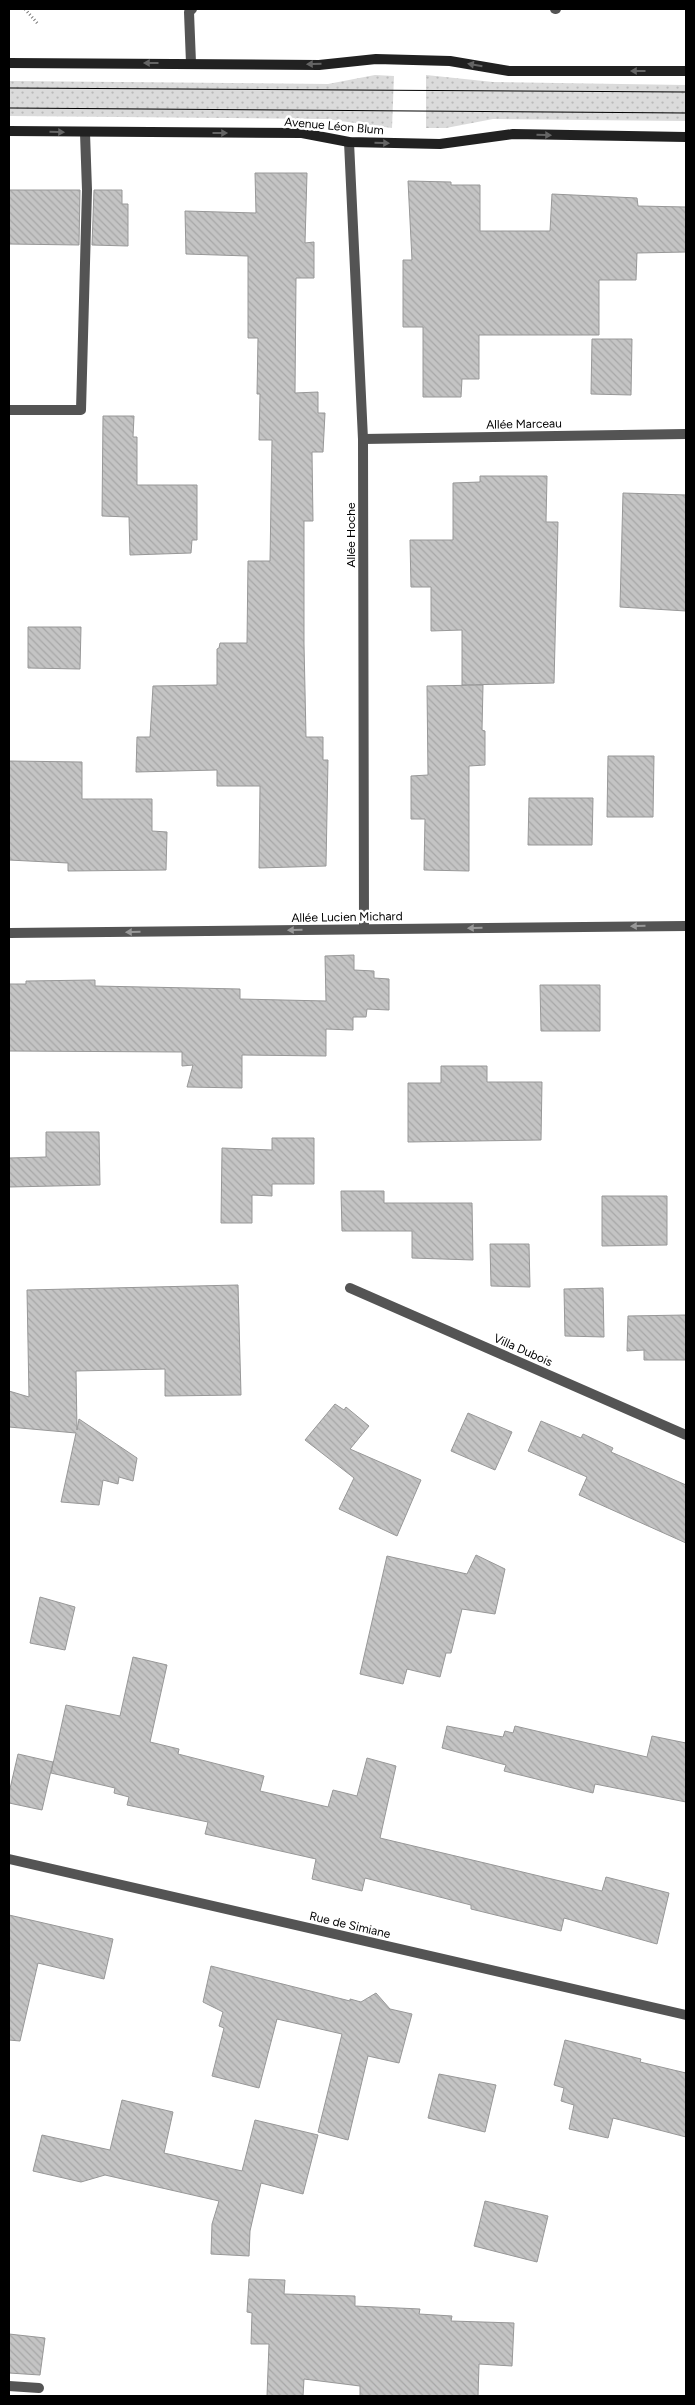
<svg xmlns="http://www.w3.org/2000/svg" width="695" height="2405" font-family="Figtree,sans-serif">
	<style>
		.grass { fill: url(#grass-dots) }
		.building { fill: url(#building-back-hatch); stroke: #989898 }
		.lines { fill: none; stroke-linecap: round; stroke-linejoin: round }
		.path { stroke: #767676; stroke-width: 3; stroke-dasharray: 1 2.5; stroke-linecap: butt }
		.service { stroke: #545454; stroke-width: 10 }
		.minor { stroke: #545454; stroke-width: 10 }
		.secondary { stroke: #212121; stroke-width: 10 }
		.tram { stroke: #000; stroke-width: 1 }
		.oneway { fill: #646464 }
		.oneway2 { fill: #989898 }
		.labels { text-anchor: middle; stroke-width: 5; stroke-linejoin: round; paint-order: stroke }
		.street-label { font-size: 12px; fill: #000; stroke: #fff }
	</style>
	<defs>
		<pattern id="grass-dots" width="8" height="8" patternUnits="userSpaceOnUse" patternTransform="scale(1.25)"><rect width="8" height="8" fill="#dbdbdb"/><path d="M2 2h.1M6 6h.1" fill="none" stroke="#bababa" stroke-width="1.8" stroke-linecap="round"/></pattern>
		<pattern id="building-back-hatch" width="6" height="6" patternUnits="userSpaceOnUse" patternTransform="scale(1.25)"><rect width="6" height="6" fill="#c4c4c4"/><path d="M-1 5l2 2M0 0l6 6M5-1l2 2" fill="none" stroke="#a7a7a7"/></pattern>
	</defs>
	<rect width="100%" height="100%" fill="#fff"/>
	<g class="grass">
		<polygon points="375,75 394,76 392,128 326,119 9,116 9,81 328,84"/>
		<polygon points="426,75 493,82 686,85 686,121 493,119 446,128 426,128"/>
	</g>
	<g class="building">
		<polygon points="255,173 307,173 305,243 314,242 314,278 296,278 295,393 318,392 318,413 325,413 323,452 312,452 313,521 304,521 304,644 306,737 323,737 323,760 328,760 326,866 259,868 260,786 217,786 217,770 136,772 137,737 150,737 153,686 217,685 217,649 219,648 220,643 247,643 248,561 270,561 272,440 259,440 260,394 257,394 258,338 248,338 248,256 186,254 185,211 256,213"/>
		<polygon points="408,181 451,182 451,185 480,185 480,231 550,231 552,194 637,198 638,206 686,207 686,252 637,253 636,280 599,280 599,335 479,335 479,379 462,379 461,397 423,397 423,327 403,327 403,260 412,260"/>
		<polygon points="9,190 80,190 79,245 9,244"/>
		<polygon points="94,190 122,190 122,204 128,204 128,246 92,245"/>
		<polygon points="592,339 632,339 631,395 591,394"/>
		<polygon points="103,416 134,416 133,437 137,437 137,485 197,485 197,540 192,540 191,553 130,555 129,517 102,516"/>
		<polygon points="480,476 547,476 546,522 558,522 554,683 462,685 462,630 431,631 431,587 411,587 410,540 453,540 453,483 480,482"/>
		<polygon points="623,493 686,495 686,611 620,607"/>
		<polygon points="28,627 81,627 80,669 28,668"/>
		<polygon points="483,685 482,730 485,731 485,765 469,766 469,871 424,870 425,819 411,819 411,776 428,775 427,686"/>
		<polygon points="608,756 654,756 653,817 607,817"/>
		<polygon points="9,761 82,762 82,799 152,799 152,831 167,832 166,870 68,871 68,863 9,860"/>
		<polygon points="529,798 593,798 592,845 528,845"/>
		<polygon points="354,955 354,970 374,971 374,978 389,979 389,1010 367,1009 366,1017 353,1017 353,1030 326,1029 326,1056 242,1055 242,1088 187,1087 193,1065 182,1066 182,1052 9,1051 9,984 26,984 26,981 95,980 95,986 240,989 240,999 326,1001 325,956"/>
		<polygon points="540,985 600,985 600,1031 541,1031"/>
		<polygon points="441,1066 487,1066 487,1082 542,1082 541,1140 408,1142 408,1083 441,1083"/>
		<polygon points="46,1132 99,1132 100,1185 9,1187 9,1158 46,1157"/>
		<polygon points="272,1138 314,1138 314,1184 272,1184 272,1196 252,1195 252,1223 221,1223 222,1148 272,1150"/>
		<polygon points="341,1191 384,1191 384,1203 472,1203 473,1260 412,1258 412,1231 342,1231"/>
		<polygon points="602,1196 667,1196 667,1245 602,1246"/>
		<polygon points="490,1244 529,1244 530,1287 491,1286"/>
		<polygon points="238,1285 241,1395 165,1396 165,1369 76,1371 77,1430 79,1419 137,1458 133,1481 119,1477 118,1484 103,1480 99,1505 61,1502 76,1433 9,1427 9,1391 29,1397 27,1290"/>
		<polygon points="603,1288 604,1337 565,1336 564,1289"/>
		<polygon points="686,1315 686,1360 644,1360 644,1350 627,1351 628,1316"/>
		<polygon points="335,1404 344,1410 346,1407 369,1426 350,1449 421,1480 397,1536 339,1509 354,1478 305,1440"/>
		<polygon points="468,1413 512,1432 495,1470 451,1451"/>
		<polygon points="541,1421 581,1438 583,1434 613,1448 611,1452 686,1485 686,1543 579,1495 587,1477 528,1451"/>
		<polygon points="476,1555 505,1569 495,1614 462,1609 451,1653 446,1653 440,1677 407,1669 403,1684 360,1674 387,1556 467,1574"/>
		<polygon points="40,1597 75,1607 65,1650 30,1643"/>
		<polygon points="133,1657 167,1665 150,1742 179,1749 178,1754 264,1776 260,1791 328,1807 333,1790 357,1796 367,1758 396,1766 380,1838 602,1891 606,1877 669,1893 657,1944 564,1918 561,1931 471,1909 471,1905 365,1878 362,1891 312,1879 316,1859 205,1834 208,1822 127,1805 129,1797 114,1793 115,1788 51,1773 66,1705 120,1716"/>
		<polygon points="447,1726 503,1737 505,1731 513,1733 515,1726 647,1757 652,1736 686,1743 686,1802 595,1784 593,1793 504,1771 506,1765 442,1748"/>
		<polygon points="18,1754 53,1762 42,1810 9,1803 9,1793"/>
		<polygon points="9,1915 113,1939 104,1979 38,1963 20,2041 9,2040"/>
		<polygon points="211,1966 350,2001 350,1999 361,2002 376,1993 390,2009 412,2014 399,2063 368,2056 348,2140 318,2132 342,2034 277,2019 259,2088 212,2076 224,2028 219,2026 223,2012 203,2002"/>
		<polygon points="565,2040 641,2059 640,2062 686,2073 686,2137 613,2118 608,2138 569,2129 574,2105 561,2101 564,2088 554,2085"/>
		<polygon points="439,2074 496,2085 485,2132 428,2118"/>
		<polygon points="122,2100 173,2112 164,2153 242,2171 255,2120 318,2135 303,2194 261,2183 250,2231 249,2256 211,2254 212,2224 219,2201 105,2175 81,2182 33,2171 42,2135 110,2150"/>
		<polygon points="485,2201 548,2216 537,2262 474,2246"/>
		<polygon points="249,2279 285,2280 284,2294 355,2296 355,2306 420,2309 419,2314 452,2316 451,2321 514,2323 512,2366 479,2364 478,2396 360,2396 360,2386 304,2379 303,2396 267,2396 269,2344 251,2344 252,2313 247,2312"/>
		<polygon points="9,2334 45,2338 40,2375 9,2373"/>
	</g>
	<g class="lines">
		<polyline class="path" points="25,9 38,24"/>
		<g class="service">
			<polyline points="555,9 556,9"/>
			<polyline points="191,63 189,12 192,9"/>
			<polyline points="9,410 81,410 87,190 85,133"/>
		</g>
		<g class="minor">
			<polyline points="349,142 363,439 364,929"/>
			<polyline points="363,439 686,434"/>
			<polyline points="9,933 686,926"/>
			<polyline points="350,1288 686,1435"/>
			<polyline points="9,1859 686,2015"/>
			<polyline points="9,2386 39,2388"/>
		</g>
		<g class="secondary">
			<polyline points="9,63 319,65 376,59 450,61 509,71 686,71"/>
			<polyline points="9,131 302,133 349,142 440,144 513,134 686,137"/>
		</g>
		<g class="tram">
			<polyline points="9,88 686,92"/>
			<polyline points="9,108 686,113"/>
		</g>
	</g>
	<defs><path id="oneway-solid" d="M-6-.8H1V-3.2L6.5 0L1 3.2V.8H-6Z" transform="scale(1.25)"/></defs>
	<g class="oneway">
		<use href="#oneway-solid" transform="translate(151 63) rotate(-180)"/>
		<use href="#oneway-solid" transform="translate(314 64) rotate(179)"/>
		<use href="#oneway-solid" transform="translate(475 65) rotate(-170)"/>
		<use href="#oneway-solid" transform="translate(638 71) rotate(-180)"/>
		<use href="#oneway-solid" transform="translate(57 132) rotate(1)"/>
		<use href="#oneway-solid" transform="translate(220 133)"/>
		<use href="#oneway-solid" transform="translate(544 135) rotate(1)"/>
		<use href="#oneway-solid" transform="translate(382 143) rotate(1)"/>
	</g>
	<g class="oneway2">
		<use href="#oneway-solid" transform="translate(638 926) rotate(179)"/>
		<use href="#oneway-solid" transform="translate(475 928) rotate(179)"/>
		<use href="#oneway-solid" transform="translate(295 930) rotate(179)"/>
		<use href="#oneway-solid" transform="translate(133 932) rotate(179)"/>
	</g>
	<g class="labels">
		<g class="street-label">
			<text transform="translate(334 126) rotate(5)" y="4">Avenue Léon Blum</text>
			<text transform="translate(524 424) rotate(-1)" y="4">Allée Marceau</text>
			<text transform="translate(351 535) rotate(-90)" y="4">Allée Hoche</text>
			<text transform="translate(347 917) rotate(-1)" y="4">Allée Lucien Michard</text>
			<text transform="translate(523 1350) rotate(24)" y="4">Villa Dubois</text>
			<text transform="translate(350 1925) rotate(13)" y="4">Rue de Simiane</text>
		</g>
	</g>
	<rect width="695" height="2405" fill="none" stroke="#000000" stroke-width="20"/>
</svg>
